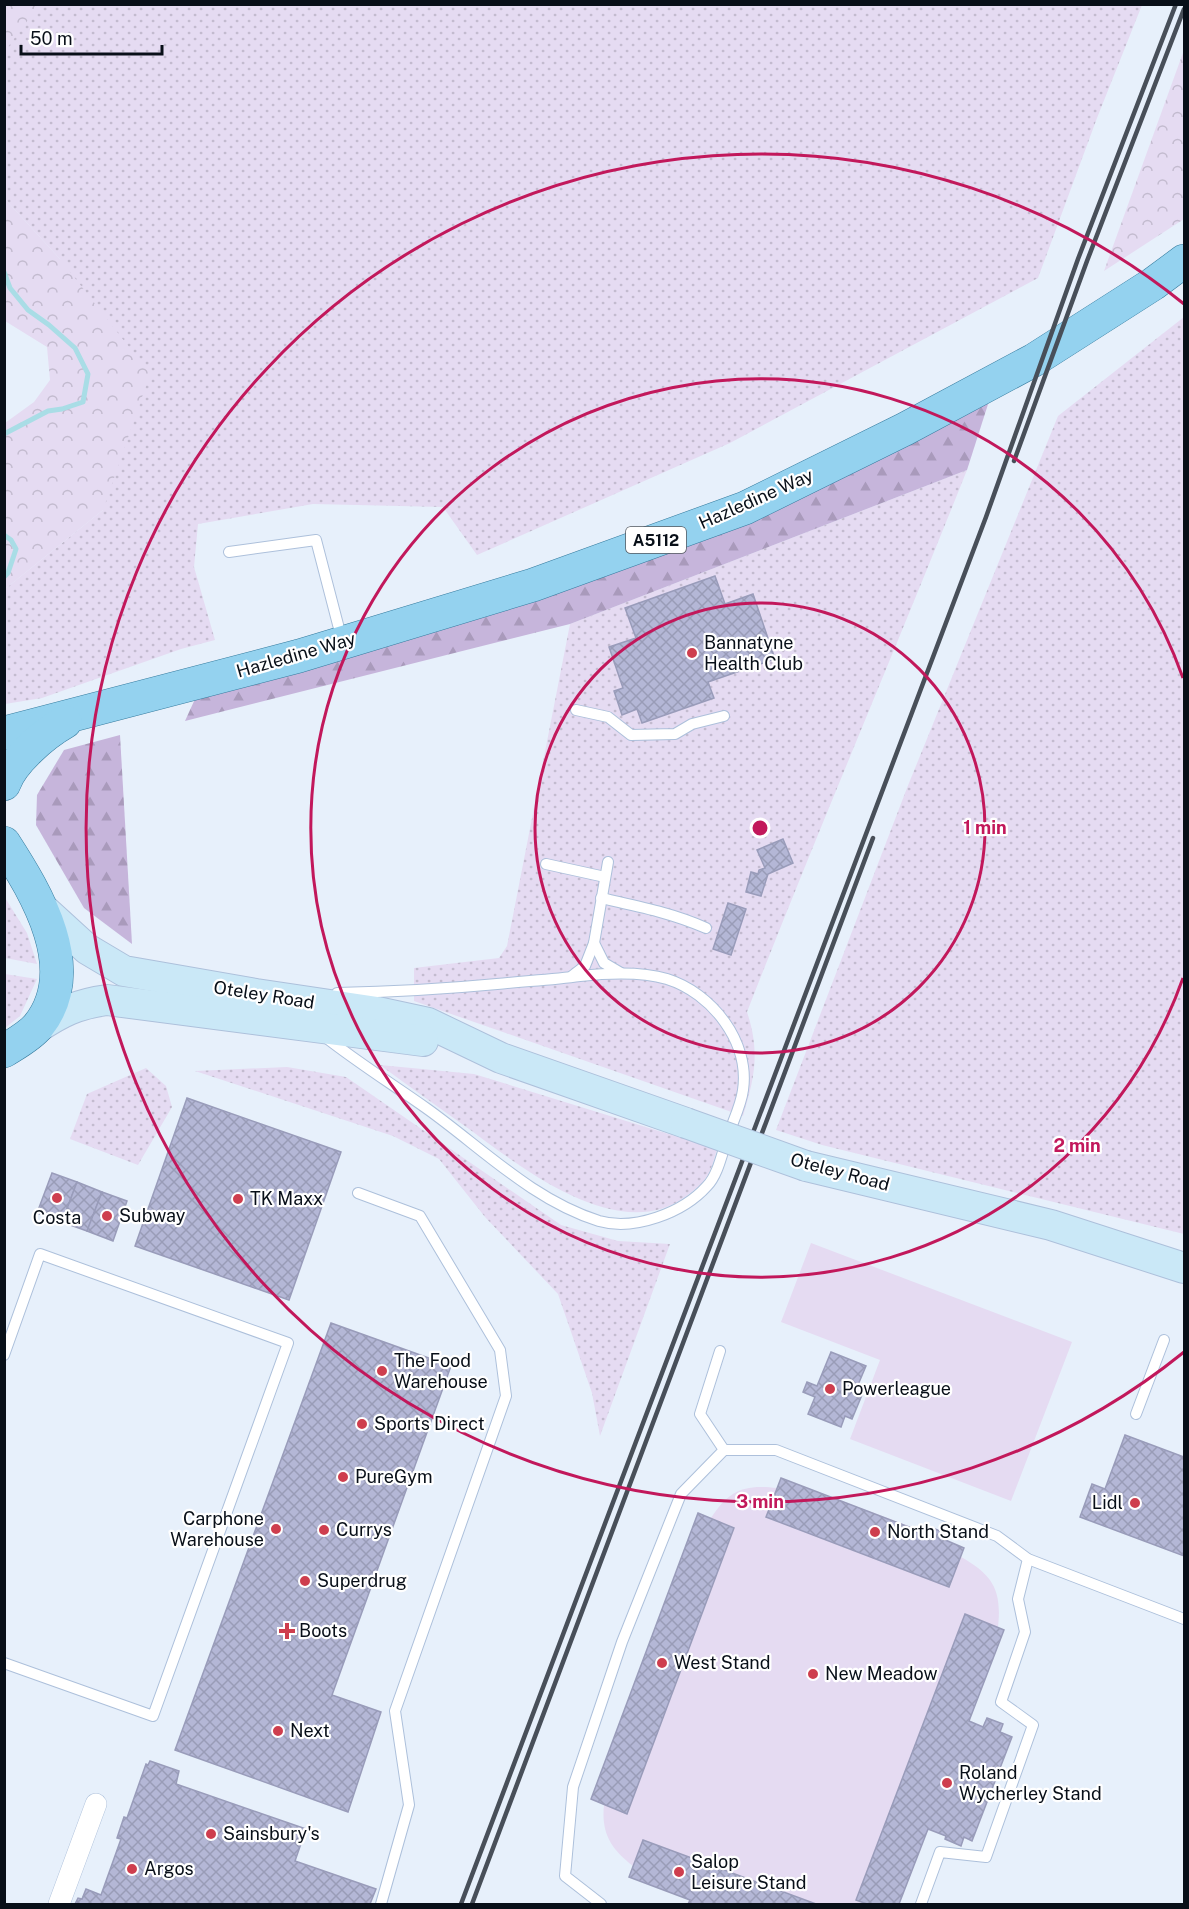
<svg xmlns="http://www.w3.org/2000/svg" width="1189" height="1909" font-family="'Public Sans',sans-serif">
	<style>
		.grass { fill: url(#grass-dots) }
		.forest { fill: url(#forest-firs) }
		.park { fill: url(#park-crowns) }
		.pitch { fill: #e5dbf2 }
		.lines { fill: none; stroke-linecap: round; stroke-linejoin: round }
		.stream { stroke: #a9dde6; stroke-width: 5 }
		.building { fill: url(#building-cross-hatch); stroke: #999cba; stroke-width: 1.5 }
		.lane-casing { stroke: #adc0db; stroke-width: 12 }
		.street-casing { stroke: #adc0db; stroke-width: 22 }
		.secondary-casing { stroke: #adc0db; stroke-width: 32 }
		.primary-casing { stroke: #357a9d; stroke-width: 34 }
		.lane { stroke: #fff; stroke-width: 10 }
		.street { stroke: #fff; stroke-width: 21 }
		.secondary { stroke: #cae8f7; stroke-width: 30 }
		.primary { stroke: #94d2ef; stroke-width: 33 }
		.rail { stroke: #484f59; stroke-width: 4.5 }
		.secondary-bridge-casing { stroke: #adc0db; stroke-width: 32; stroke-linecap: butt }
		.secondary-bridge { stroke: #cae8f7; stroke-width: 30 }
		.ring { fill: none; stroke: #c2185b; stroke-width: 3 }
		.poi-dot { fill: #ce3e4e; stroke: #fff; stroke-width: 2 }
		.labels { text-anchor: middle; stroke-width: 4.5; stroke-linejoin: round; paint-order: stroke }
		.shield { fill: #fff; stroke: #52575d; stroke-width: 1.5 }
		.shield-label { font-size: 16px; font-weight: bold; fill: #080f18 }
		.street-label { font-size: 18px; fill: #080f18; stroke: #fff }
		.poi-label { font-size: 18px; fill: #080f18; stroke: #fff; text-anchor: start }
		.centre { fill: #c2185b; stroke: #fff; stroke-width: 3 }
		.ring-label { font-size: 18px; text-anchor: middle; font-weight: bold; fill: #c2185b; stroke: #fff; stroke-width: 4.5; stroke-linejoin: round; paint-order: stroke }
	</style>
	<defs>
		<pattern id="grass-dots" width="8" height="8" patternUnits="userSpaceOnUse" patternTransform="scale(1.5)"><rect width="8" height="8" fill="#e5dbf2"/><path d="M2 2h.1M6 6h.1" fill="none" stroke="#c3bbcf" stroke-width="1.8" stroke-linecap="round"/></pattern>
		<pattern id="forest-firs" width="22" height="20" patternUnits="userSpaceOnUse" patternTransform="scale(1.5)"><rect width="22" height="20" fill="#c6b5db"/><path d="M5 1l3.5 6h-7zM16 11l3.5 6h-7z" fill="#a99abb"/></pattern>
		<pattern id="park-crowns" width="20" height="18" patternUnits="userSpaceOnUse" patternTransform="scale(1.5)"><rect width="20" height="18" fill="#e5dbf2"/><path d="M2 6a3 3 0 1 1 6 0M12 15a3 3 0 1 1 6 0" fill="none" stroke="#c3bbcf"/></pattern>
		<pattern id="building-cross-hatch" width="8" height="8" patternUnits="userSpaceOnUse" patternTransform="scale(1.5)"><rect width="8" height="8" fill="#b4b7d6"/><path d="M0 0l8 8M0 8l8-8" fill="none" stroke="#999cb7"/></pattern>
	</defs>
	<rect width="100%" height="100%" fill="#e7f0fb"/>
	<g class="grass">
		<polygon points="39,4 1142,5 1097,118 1038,278 730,443 477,555 443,507 313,504 198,524 194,567 215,640 181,649 42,698 5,704 5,589 103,510 60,259 5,199 4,51"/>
		<polygon points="1184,317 1184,1234 822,1145 776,1130 907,788 1058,416"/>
		<path d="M967,470C895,651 818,830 747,1012C760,1051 755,1077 743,1116L414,1001V968L499,958L507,946L570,624Z"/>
		<polygon points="4,896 27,933 37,964 5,958"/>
		<polygon points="5,974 37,979 20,1016 5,1028"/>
		<path d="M380,1065L474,1074L717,1149C715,1156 713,1164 710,1171C705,1182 695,1190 685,1197C619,1245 522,1168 469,1129C439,1108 409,1086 380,1065Z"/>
		<polygon points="287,1067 346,1077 561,1225 618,1241 670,1244 600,1436 592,1393 558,1294 485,1217 439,1159 393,1136 195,1071"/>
		<polygon points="146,1068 166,1086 172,1107 138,1165 70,1139 87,1094"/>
	</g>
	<g class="forest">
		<polygon points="990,398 967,470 570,624 185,721 195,699"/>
		<polygon points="120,735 132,944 84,908 36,825 37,795 64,750"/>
	</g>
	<g class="park">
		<polygon points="5,4 39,5 5,51 4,5"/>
		<polygon points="1184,50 1184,219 1104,271"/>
		<polygon points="5,199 60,259 150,374 103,510 5,589 5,423 34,402 50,380 47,347 5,321"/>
	</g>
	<g class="pitch">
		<polygon points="811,1243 1072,1342 1011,1501 850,1439 880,1360 781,1322"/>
		<path d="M781,1478L922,1531L925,1525L945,1533L943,1540L964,1548L961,1557C993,1575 1002,1590 998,1627L1004,1630L969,1721L983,1726L987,1718L1003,1724L1000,1732L1012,1737L972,1841L964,1838L961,1846L945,1839L946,1836L928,1829L899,1904H688L690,1900L629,1877L633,1866C611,1849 601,1833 604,1805L591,1799L698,1513L711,1518C729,1490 744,1484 777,1488Z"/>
	</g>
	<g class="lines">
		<g class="stream">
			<polyline points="4,272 10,288 28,310 49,325 75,348 88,374 83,402 62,409 48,411 4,434"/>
			<polyline points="4,535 11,540 16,549 8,573 4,577"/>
		</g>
	</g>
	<g class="building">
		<polygon points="715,576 725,604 753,594 775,659 708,682 714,698 642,723 637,709 622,715 614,691 623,688 609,647 636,638 625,608"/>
		<polygon points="783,839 793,863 768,874 761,896 746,892 751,872 758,874 759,870 765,868 757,850"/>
		<polygon points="728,903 746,909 731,955 713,949"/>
		<polygon points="187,1098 341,1152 289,1300 135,1246"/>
		<polygon points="52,1173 77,1182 62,1222 37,1213"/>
		<polygon points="77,1182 102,1192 87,1231 62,1222"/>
		<polygon points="102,1192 127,1201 113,1241 87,1231"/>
		<polygon points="331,1323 451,1366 332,1695 381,1712 348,1812 175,1750"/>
		<polygon points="831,1352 866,1366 855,1392 862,1395 852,1419 845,1416 841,1427 808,1414 815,1397 803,1392 807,1382 817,1386"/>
		<polygon points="1125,1435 1184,1457 1184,1556 1080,1517 1092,1484 1105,1489"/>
		<polygon points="781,1478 922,1532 925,1525 945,1533 943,1539 964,1548 949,1587 766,1517"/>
		<polygon points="698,1513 734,1528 627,1814 591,1799"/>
		<polygon points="965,1614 1004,1630 969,1721 983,1727 987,1718 1003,1724 1000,1732 1012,1737 972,1841 964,1837 961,1846 945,1839 946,1836 928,1829 899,1904 867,1904 856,1900"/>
		<polygon points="150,1761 179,1771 176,1784 306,1829 295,1861 376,1889 370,1904 75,1904 78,1898 82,1899 86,1889 101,1895 121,1839 117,1838 124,1817 127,1818 146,1764 148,1765"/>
		<polygon points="643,1840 816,1904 688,1904 690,1900 629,1877"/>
	</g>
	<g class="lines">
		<defs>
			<g id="lane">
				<polyline points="229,552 316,540 342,640"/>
				<polyline points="576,710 608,717 631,735 675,734 692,724 724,716"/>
				<polyline points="546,864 605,877"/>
				<path d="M601,898C637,906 672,913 706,928"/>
				<polyline points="594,943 604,963 621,973"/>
				<polyline points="572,976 585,966 594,943 608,862"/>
				<path d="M324,1036C357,1062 392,1084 426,1108C481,1147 532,1200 599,1221C634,1231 683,1213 707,1186C718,1175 722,1153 727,1139C732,1123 741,1106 743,1090C750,1042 712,993 667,979C640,971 607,973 580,976C552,980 525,981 497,984C444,989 391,992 337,993"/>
				<polyline points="358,1193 420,1216 500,1350 506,1396 395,1711 409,1805 381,1904"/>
				<polyline points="4,1355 40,1254 288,1343 153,1716 4,1663"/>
				<polyline points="1136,1414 1164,1340"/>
				<polyline points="724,1450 776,1450 997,1536 1028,1559 1184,1619"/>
				<polyline points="601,1904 565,1876 573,1787 622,1642 681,1494 724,1450 700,1414 720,1351"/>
				<polyline points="921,1904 940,1852 986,1857 1033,1725 1001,1702 1025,1632 1018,1599 1028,1559"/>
			</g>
			<polyline id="street" points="59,1904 96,1804"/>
			<g id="secondary">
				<polyline points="41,907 87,949 124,971 256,994 377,1012 428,1023 501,1058 686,1123"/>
				<path d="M37,1028C61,1012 77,1004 107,1000L423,1041"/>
				<polyline points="806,1166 1051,1225 1184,1268"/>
			</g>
			<g id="primary">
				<polyline points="4,733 299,656 533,585 745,508 905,429 1034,360 1153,284 1184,261"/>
				<path d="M4,784C12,761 44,734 65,722"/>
				<path d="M4,843C37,894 83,970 38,1026C30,1036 15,1044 4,1051"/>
			</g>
		</defs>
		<use href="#lane" class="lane-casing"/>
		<use href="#street" class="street-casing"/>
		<use href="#secondary" class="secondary-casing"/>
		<use href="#primary" class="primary-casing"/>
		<use href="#lane" class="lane"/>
		<use href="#street" class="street"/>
		<use href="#secondary" class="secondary"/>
		<use href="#primary" class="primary"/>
		<g class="rail">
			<polyline points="1014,461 1087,261 1184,9"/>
			<polyline points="461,1904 986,517 1078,259 1176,4"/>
			<polyline points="472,1904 873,838"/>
		</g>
		<defs>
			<polyline id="secondary-bridge" points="686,1123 806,1166"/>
		</defs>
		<use href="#secondary-bridge" class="secondary-bridge-casing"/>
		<use href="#secondary-bridge" class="secondary-bridge"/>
	</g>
	<g class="ring">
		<circle cx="760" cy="828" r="225"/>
		<path d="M1183 978A449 449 0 1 1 1183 678"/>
		<path d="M1184 1352A674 674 0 1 1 1184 304"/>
	</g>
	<g class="poi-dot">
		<circle cx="692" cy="653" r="6"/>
		<circle cx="57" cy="1198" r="6"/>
		<circle cx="238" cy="1199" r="6"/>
		<circle cx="107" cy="1216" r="6"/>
		<circle cx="382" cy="1371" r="6"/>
		<circle cx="830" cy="1389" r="6"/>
		<circle cx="362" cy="1424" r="6"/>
		<circle cx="343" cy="1477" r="6"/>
		<circle cx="1135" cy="1503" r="6"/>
		<circle cx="276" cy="1529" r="6"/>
		<circle cx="324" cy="1530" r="6"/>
		<circle cx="875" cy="1532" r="6"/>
		<circle cx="305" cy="1581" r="6"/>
		<path d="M284 1622h6v6h6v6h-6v6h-6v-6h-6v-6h6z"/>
		<circle cx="662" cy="1663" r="6"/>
		<circle cx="813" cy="1674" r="6"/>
		<circle cx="278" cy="1731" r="6"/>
		<circle cx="947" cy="1783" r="6"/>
		<circle cx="211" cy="1834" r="6"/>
		<circle cx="132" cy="1869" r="6"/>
		<circle cx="679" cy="1872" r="6"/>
	</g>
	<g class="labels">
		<rect class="shield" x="626" y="527" width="60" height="26" rx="4.5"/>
		<g class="shield-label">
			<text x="656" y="546">A5112</text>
		</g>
		<g class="street-label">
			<text transform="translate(756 499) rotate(-24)" y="6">Hazledine Way</text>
			<text transform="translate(296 655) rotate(-16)" y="6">Hazledine Way</text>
			<text transform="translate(264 995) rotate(9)" y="6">Oteley Road</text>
			<text transform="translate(840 1172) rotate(15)" y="6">Oteley Road</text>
		</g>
		<g class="poi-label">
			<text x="704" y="649">Bannatyne<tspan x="704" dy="21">Health Club</tspan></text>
			<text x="250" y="1205">TK Maxx</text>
			<text x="119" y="1222">Subway</text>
			<text x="57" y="1224" text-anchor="middle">Costa</text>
			<text x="394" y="1367">The Food<tspan x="394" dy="21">Warehouse</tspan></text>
			<text x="842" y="1395">Powerleague</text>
			<text x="374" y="1430">Sports Direct</text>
			<text x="355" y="1483">PureGym</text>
			<text x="1123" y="1509" text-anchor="end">Lidl</text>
			<text x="264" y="1525" text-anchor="end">Carphone<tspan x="264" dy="21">Warehouse</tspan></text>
			<text x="336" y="1536">Currys</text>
			<text x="887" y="1538">North Stand</text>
			<text x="317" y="1587">Superdrug</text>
			<text x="299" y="1637">Boots</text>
			<text x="674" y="1669">West Stand</text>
			<text x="825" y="1680">New Meadow</text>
			<text x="290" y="1737">Next</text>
			<text x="959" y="1779">Roland<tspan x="959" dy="21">Wycherley Stand</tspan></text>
			<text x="223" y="1840">Sainsbury's</text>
			<text x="691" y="1868">Salop<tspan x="691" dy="21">Leisure Stand</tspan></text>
			<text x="144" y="1875">Argos</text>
		</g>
	</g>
	<circle cx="760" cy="828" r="9" class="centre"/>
	<g class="ring-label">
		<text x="985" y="834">1 min</text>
		<text x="1077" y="1152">2 min</text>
		<text x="760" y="1508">3 min</text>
	</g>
	<rect width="1189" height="1909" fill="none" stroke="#080f18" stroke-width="12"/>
	<path d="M21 45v9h141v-9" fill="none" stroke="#080f18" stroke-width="3"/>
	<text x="30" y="45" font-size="18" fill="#080f18" stroke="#ffffff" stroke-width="4.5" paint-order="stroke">50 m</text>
</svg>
